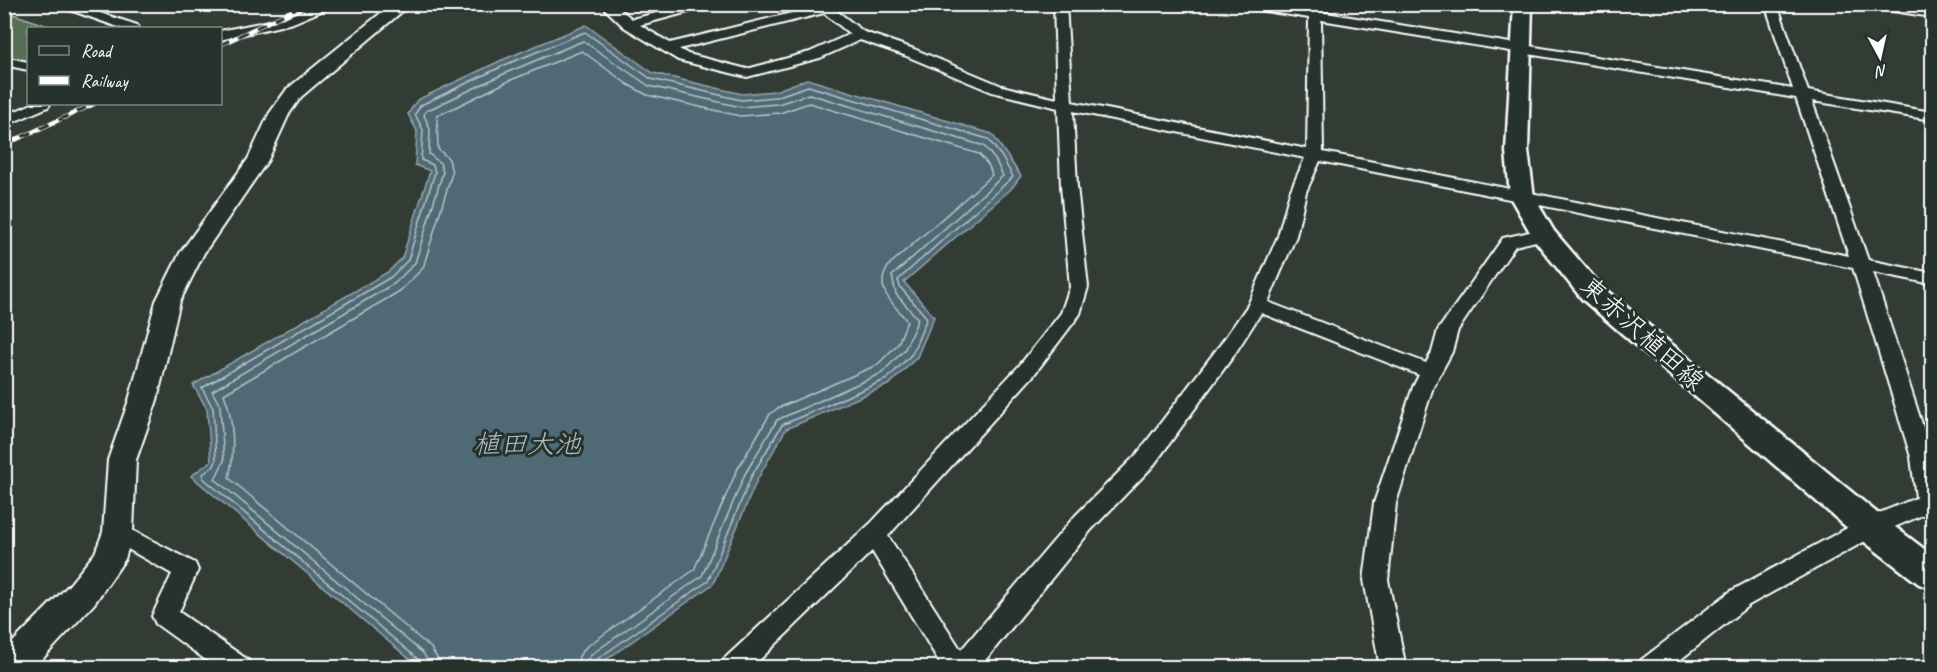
<svg xmlns="http://www.w3.org/2000/svg" width="1937" height="672" font-family="Caveat,'Klee One',sans-serif">
	<style>
		.green { fill: #576e52; stroke: #abb6a8; stroke-width: 1.5 }
		.water { fill: #506a75; stroke: #96a6ac; stroke-width: 1.5 }
		.lines { fill: none; stroke-linecap: round; stroke-linejoin: round }
		.shore { stroke: #b9c3c8; stroke-width: 1.5 }
		.minor-casing { stroke: #fff; stroke-width: 4 }
		.tertiary-casing { stroke: #fff; stroke-width: 4 }
		.secondary-casing { stroke: #fff; stroke-width: 5 }
		.minor { fill: #26332d; fill-rule: evenodd }
		.tertiary { fill: #26332d; fill-rule: evenodd }
		.secondary { fill: #26332d; fill-rule: evenodd }
		.rail-casing { stroke: #fff; stroke-width: 4.5 }
		.rail { stroke: #26332d; stroke-width: 3; stroke-dasharray: 10; stroke-linecap: butt }
		.labels { text-anchor: middle; stroke-width: 6; stroke-linejoin: round; paint-order: stroke }
		.street-label { font-size: 26px; fill: #fff; stroke: #26332d }
		.water-label { font-size: 27px; font-style: italic; fill: #b0bcc1; stroke: #26332d }
	</style>
	<rect width="100%" height="100%" fill="#333b35"/>
	<filter id="ink" filterUnits="userSpaceOnUse"><feTurbulence type="fractalNoise" baseFrequency=".0167" numOctaves="2"/><feDisplacementMap in="SourceGraphic" scale="12" xChannelSelector="R" yChannelSelector="G"/><feConvolveMatrix kernelMatrix="1 2 1 2 8 2 1 2 1" color-interpolation-filters="sRGB"/></filter>
	<g filter="url(#ink)">
		<polygon class="green" points="4,11 54,28 28,28 28,62 5,56"/>
		<polygon class="water" points="586,25 653,73 742,94 775,91 807,79 992,134 1021,176 1011,189 904,282 934,317 917,357 890,384 786,429 757,480 713,584 596,667 419,667 191,476 211,461 207,409 193,385 388,272 402,258 430,171 415,165 417,131 408,114 417,100 502,60"/>
		<g class="lines">
			<g class="shore">
				<polyline points="422,668 419,660 203,478 203,474 214,466 216,461 213,408 202,388 391,277 408,260 435,172 433,165 421,160 423,130 415,114 421,105 505,65 585,32 651,79 741,100 776,97 808,86 988,139 1002,157 1013,177 898,280 900,287 927,318 912,354 887,379 782,425 751,477 708,581 596,660 593,668"/>
				<polyline points="430,668 424,654 215,479 224,461 220,406 212,391 395,283 415,263 443,172 440,163 429,154 430,129 424,115 426,111 508,72 583,41 649,86 741,107 778,104 809,94 984,146 996,161 1003,176 892,276 896,294 918,319 905,349 882,373 777,420 745,474 702,576 592,654 587,660 586,668"/>
				<path d="M439,668L437,658L431,648L229,478C235,452 234,419 224,394L400,291L423,268L452,173L449,159L438,149L437,116L511,80L582,51L627,84L647,95L740,116L780,113L809,103L979,154L989,166L992,175L890,264C872,288 892,302 907,321L898,344L877,365L778,408L770,414L737,470L694,570L586,647L579,656L577,668"/>
			</g>
			<defs>
				<g id="minor">
					<polygon points="53,4 73,4 137,25 139,28 121,28"/>
					<polygon points="317,4 338,4 293,23 220,40 220,31 284,18"/>
					<path d="M600,4H614L632,19L694,4H718L640,25L670,43L816,7L814,4H828L864,32L914,49L1002,86L1057,99L1054,4H1066L1072,102L1307,149L1309,18L1246,8L1240,4H1272L1307,10L1305,4H1317L1320,12L1793,89L1765,4H1777L1808,91L1932,112V120L1812,101L1868,260L1932,273V284L1873,272L1932,455V511L1878,534L1749,605L1670,668H1637L1641,660L1731,591L1862,520L1916,498L1911,457L1853,268L1320,161L1306,192L1296,236L1268,302L1426,363L1432,352L1438,330L1503,238L1543,229L1549,230L1552,234L1549,238L1515,246L1458,330L1452,352L1433,387L1396,503L1388,580L1406,668H1380L1364,580L1374,503L1413,387L1419,375L1261,313L1234,355L1153,466L1091,530L979,668H943L872,551L751,668H719L723,660L871,523L1019,366L1061,313L1070,287L1061,186L1058,108L992,92L904,55L860,40L820,58L747,77L678,60L624,27ZM824,13L850,34L810,52L747,69L688,54L679,49ZM1321,20L1796,98L1849,256L1323,152ZM1073,111L1305,158L1290,192L1278,236L1248,305L1220,345L1137,454L1075,516L961,650L888,536L1033,376L1080,314L1088,287L1077,186Z"/>
					<polygon points="1867,4 1901,4 1932,9 1932,17 1873,8"/>
					<polygon points="4,57 28,62 28,70 4,65"/>
					<polygon points="32,104 50,104 48,107 4,126 4,116"/>
					<polygon points="118,523 195,563 198,570 179,612 248,660 252,668 217,668 156,624 152,616 172,574 110,539 106,532 110,525"/>
				</g>
				<polygon id="tertiary" points="392,4 411,4 301,97 289,114 268,160 204,253 180,301 157,400 136,460 133,532 125,559 94,604 34,668 4,668 4,651 70,584 95,553 103,532 108,460 129,400 156,301 180,253 248,159 269,114 287,89"/>
				<polygon id="secondary" points="1514,4 1532,4 1528,151 1534,197 1554,231 1602,287 1882,517 1932,555 1932,589 1919,584 1858,537 1582,299 1534,239 1510,197 1506,151"/>
			</defs>
			<use href="#minor" class="minor-casing"/>
			<use href="#tertiary" class="tertiary-casing"/>
			<use href="#secondary" class="secondary-casing"/>
			<use href="#minor" class="minor"/>
			<use href="#tertiary" class="tertiary"/>
			<use href="#secondary" class="secondary"/>
			<defs>
				<g id="rail">
					<polyline points="220,45 306,4"/>
					<polyline points="4,145 94,104"/>
				</g>
			</defs>
			<use href="#rail" class="rail-casing"/>
			<use href="#rail" class="rail"/>
		</g>
	</g>
	<g class="labels">
		<g class="street-label">
			<text transform="translate(1643 333) rotate(42)" y="9">東赤沢植田線</text>
		</g>
		<g class="water-label">
			<text x="527" y="453">植田大池</text>
		</g>
	</g>
	<rect width="1937" height="672" fill="none" stroke="#26332d" stroke-width="24"/>
	<rect x="12" y="12" width="1913" height="648" fill="none" stroke="#fff" stroke-width="2" filter="url(#ink)"/>
	<rect x="27" y="27" width="195" height="78" fill="#26332d" stroke="#7d8581" stroke-width="1.5"/>
	<rect x="39" y="46" width="30" height="9" fill="#26332d" stroke="#7d8581" stroke-width="1.5"/>
	<text x="81" y="57" font-size="18" fill="#ffffff">Road</text>
	<rect x="39" y="76" width="30" height="9" fill="#ffffff" stroke="#7d8581" stroke-width="1.5"/>
	<text x="81" y="87" font-size="18" fill="#ffffff">Railway</text>
	<g transform="translate(1880 57) rotate(172)" stroke="#26332d" stroke-width="4.5" paint-order="stroke">
	<path d="M0-4.5L10 22L0 15L-10 22Z" fill="#ffffff"/>
	<text y="-9" font-size="16" font-weight="bold" text-anchor="middle" fill="#ffffff">N</text>
	</g>
</svg>
